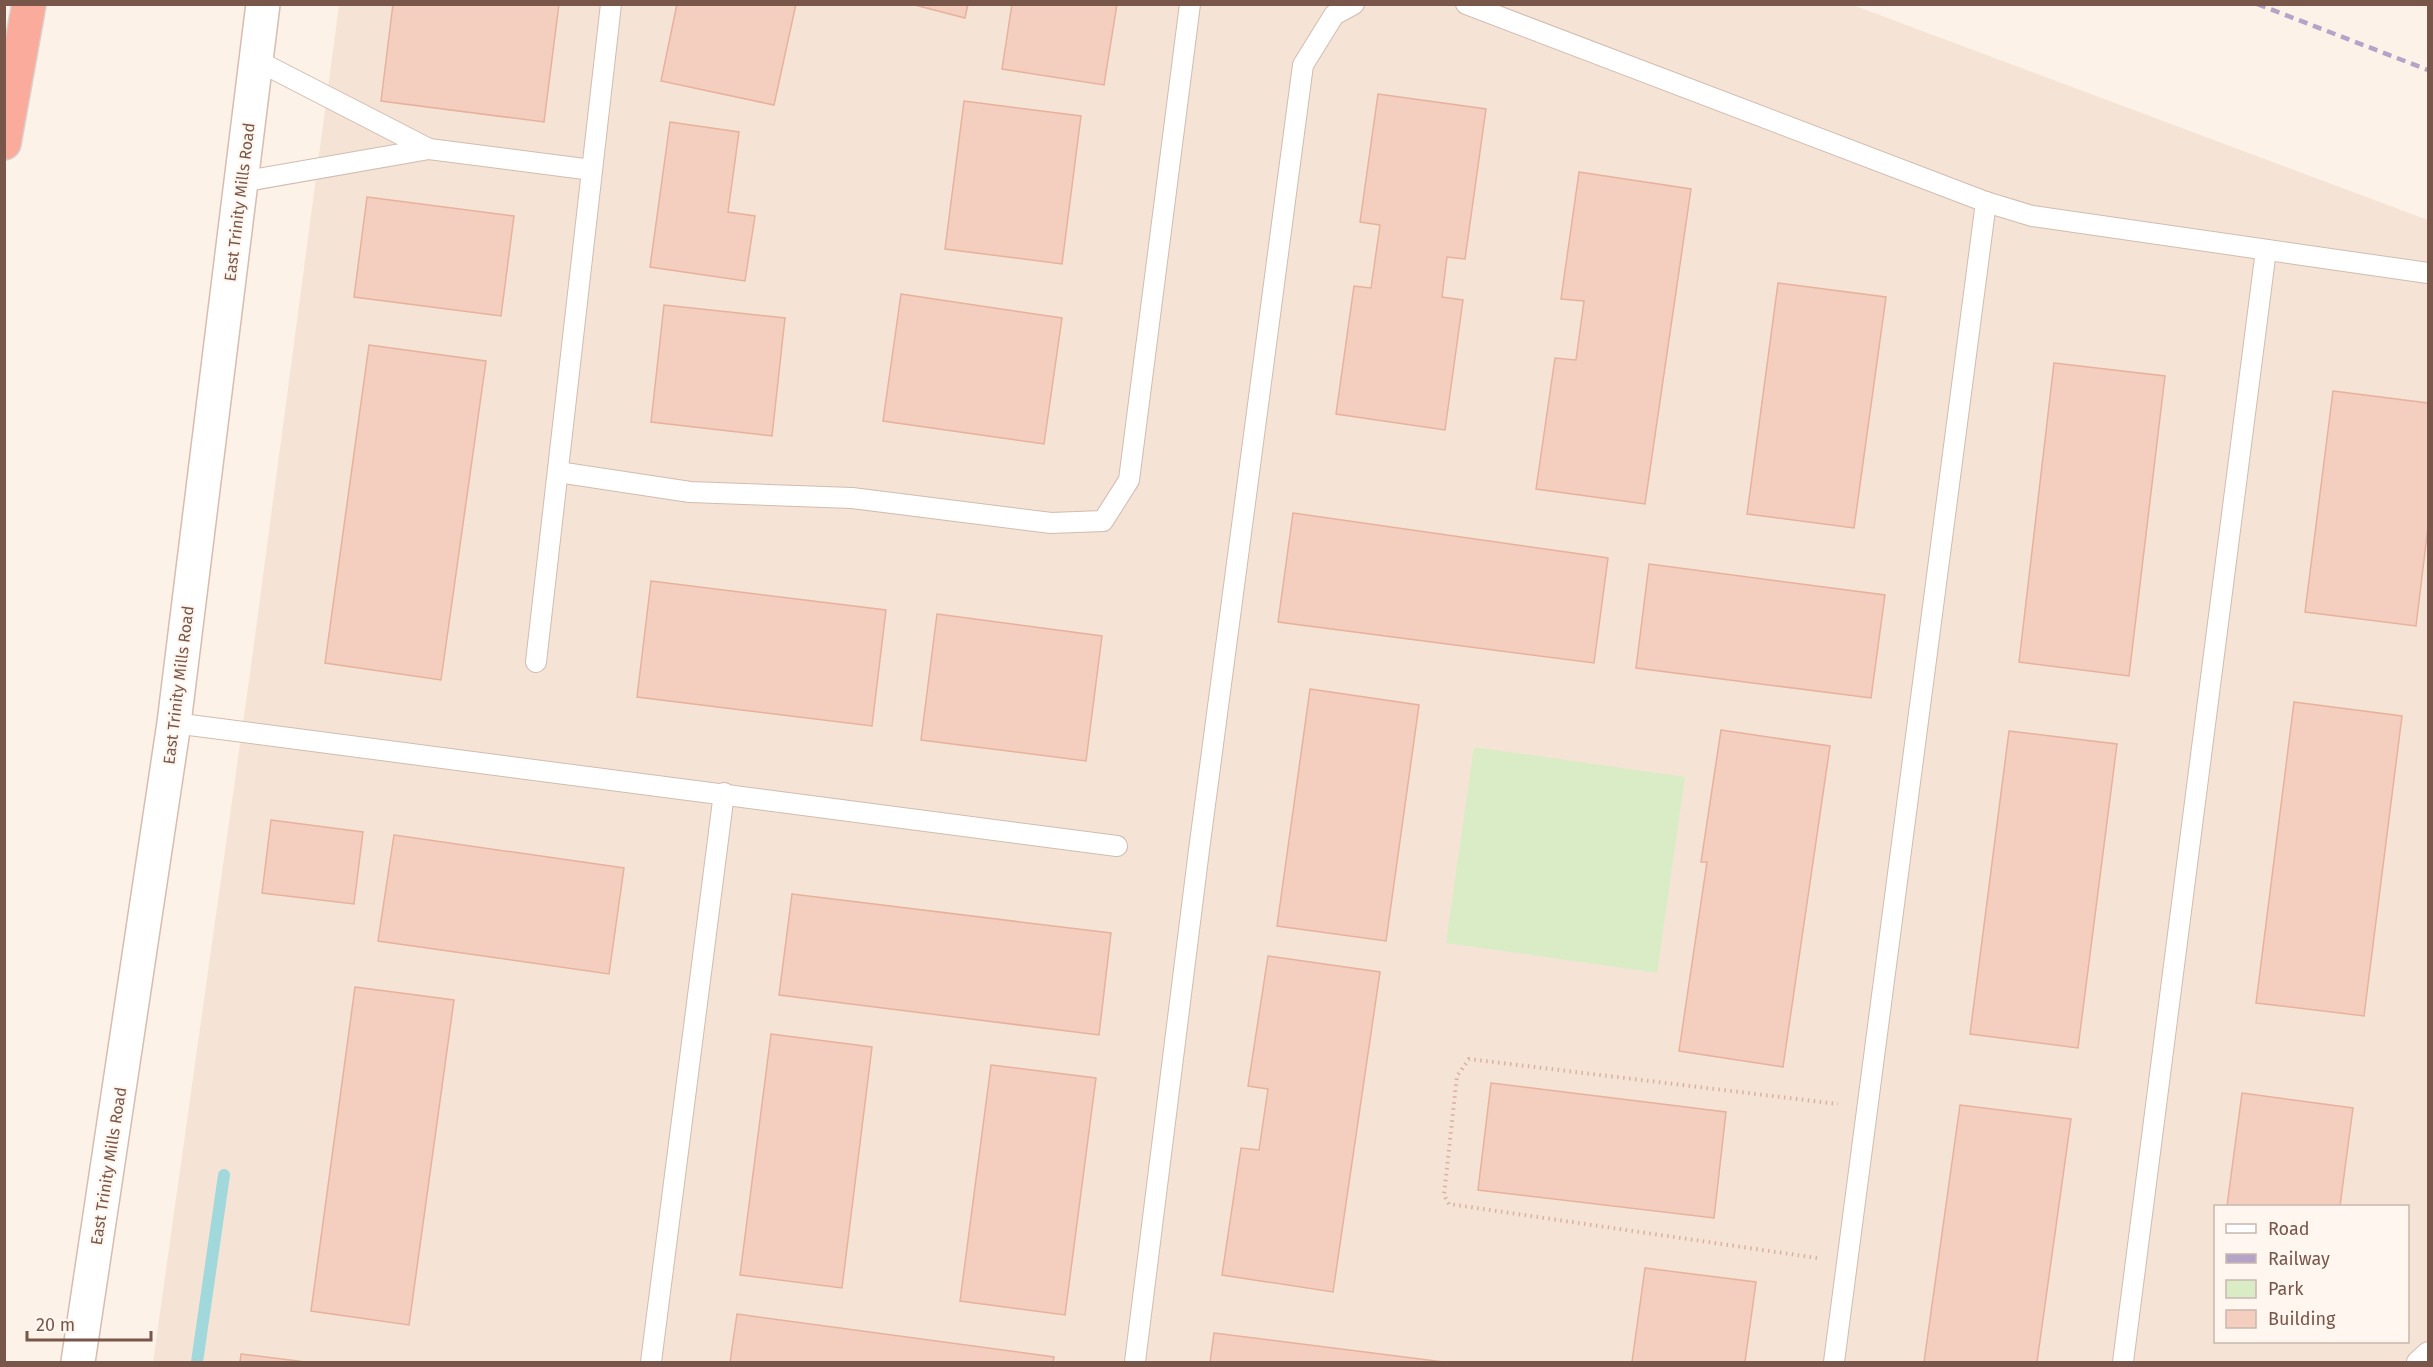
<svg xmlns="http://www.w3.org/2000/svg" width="2433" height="1367" font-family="'Fira Sans',sans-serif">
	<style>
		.residential { fill: #f5e4d5; fill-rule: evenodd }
		.green { fill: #d9ecc5 }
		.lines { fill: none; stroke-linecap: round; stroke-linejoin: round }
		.stream { stroke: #a0d8db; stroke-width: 12 }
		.building { fill: #f4cebe; stroke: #e7b29d; stroke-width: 1.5 }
		.lane-casing { stroke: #d3bbaf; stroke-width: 22 }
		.secondary-casing { stroke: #d8bcaf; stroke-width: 36 }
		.highway-casing { stroke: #d9d0cc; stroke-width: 36 }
		.path { stroke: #dab0a0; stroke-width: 4; stroke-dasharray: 1.5 4.5; stroke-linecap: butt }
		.lane { stroke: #fff; stroke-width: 20 }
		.secondary { stroke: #fff; stroke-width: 33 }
		.highway { stroke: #faab9c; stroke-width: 33 }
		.rail { stroke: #b4a4c8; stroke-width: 4.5; stroke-dasharray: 9 6; stroke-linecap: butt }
		.labels { text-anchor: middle; stroke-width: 4.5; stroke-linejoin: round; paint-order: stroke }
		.street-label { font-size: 16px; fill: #79564a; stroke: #fff7ef }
	</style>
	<rect width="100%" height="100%" fill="#fdf2e7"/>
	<path class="residential" d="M339,5H1853L2428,220V1362H153L251,666ZM2216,1206H2408V1342H2216Z"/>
	<polygon class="green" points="1474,747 1685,777 1657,973 1446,943"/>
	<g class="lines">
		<polyline class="stream" points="197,1362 224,1175"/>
	</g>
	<g class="building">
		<polygon points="393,4 559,4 544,122 381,101"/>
		<polygon points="677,4 796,4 774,105 661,81"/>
		<polygon points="911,4 968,4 965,18"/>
		<polygon points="1012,4 1117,4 1104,85 1002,69"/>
		<polygon points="1378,94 1486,109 1465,259 1447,257 1442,297 1463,300 1445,430 1336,414 1354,286 1371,288 1380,225 1360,222"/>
		<polygon points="964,101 1081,116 1062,264 945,249"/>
		<polygon points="670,122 739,132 728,212 755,216 745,281 650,267"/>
		<polygon points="1579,172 1691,189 1645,504 1536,489 1555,358 1576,360 1584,301 1561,299"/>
		<polygon points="367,197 514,216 501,316 354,297"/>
		<polygon points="1778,283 1886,297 1854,528 1747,514"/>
		<polygon points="901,294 1062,318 1044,444 883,421"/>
		<polygon points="664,305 785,318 772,436 651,422"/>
		<polygon points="369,345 486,361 441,680 325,663"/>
		<polygon points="2054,363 2165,376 2129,676 2019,662"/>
		<polygon points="2333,391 2428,403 2428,527 2416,626 2305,612"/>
		<polygon points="1293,513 1608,558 1594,663 1278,622"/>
		<polygon points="1649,564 1885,595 1871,698 1636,668"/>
		<polygon points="651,581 886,610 872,726 637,697"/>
		<polygon points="937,614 1102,636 1086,761 921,740"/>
		<polygon points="1310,689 1419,705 1386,941 1277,926"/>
		<polygon points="2294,702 2402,716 2364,1016 2256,1003"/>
		<polygon points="1721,730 1830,746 1783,1067 1679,1051 1707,862 1701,862"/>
		<polygon points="2009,731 2117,744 2078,1048 1970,1034"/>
		<polygon points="271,820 363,832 354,904 262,893"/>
		<polygon points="394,835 624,868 609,974 378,941"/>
		<polygon points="792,894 1111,933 1099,1035 779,995"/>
		<polygon points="1268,956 1380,972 1333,1292 1222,1275 1241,1148 1259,1150 1268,1089 1248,1086"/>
		<polygon points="355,987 454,1000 409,1325 311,1311"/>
		<polygon points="771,1034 872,1047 842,1288 740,1275"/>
		<polygon points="991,1065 1096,1078 1065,1315 960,1301"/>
		<polygon points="1491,1083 1726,1112 1714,1218 1478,1190"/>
		<polygon points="2242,1093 2353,1108 2340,1206 2227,1206"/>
		<polygon points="1960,1105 2071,1119 2037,1362 1924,1362"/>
		<polygon points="1645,1268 1756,1282 1745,1362 1632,1362"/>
		<polygon points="737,1314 1054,1357 1053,1362 730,1362"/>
		<polygon points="1214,1333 1444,1362 1210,1362"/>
		<polygon points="241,1354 306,1362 240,1362"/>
	</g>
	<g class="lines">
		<defs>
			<g id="lane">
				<polyline points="1466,4 1986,202 2032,216 2428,273"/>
				<polyline points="429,149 592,170"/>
				<polyline points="241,182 429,149 256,60"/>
				<polyline points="558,472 690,492 852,498 1051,523 1103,521 1129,480 1190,4"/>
				<polyline points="536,662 611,4"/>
				<polyline points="174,723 1117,846"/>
				<polyline points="651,1362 724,793"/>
				<polyline points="1135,1362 1199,850 1303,65 1334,15 1354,4"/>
				<polyline points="1834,1362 1986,202"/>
				<polyline points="2123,1362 2266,250"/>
				<polyline points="2417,1362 2428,1352"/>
			</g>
			<polyline id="secondary" points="78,1362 174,723 263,4"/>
			<polyline id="highway" points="4,143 29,4"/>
		</defs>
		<use href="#lane" class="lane-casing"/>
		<use href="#secondary" class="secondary-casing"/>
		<use href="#highway" class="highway-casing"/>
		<polyline class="path" points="1817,1258 1449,1204 1444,1195 1457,1076 1469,1059 1838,1104"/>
		<use href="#lane" class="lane"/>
		<use href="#secondary" class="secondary"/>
		<use href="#highway" class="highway"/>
		<polyline class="rail" points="2257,4 2428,70"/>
	</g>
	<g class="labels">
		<g class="street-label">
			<text transform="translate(239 202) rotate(-83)" y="6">East Trinity Mills Road</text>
			<text transform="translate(178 685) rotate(-83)" y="6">East Trinity Mills Road</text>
			<text transform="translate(108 1166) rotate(-81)" y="6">East Trinity Mills Road</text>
		</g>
	</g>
	<rect width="2433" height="1367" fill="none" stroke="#79564a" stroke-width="12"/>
	<rect x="2214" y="1205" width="195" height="138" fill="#fff7ef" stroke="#c9b7ad" stroke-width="1.5"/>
	<rect x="2226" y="1224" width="30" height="9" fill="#ffffff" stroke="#c9b7ad" stroke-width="1.5"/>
	<text x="2268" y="1235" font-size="18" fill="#79564a">Road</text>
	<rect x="2226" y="1254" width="30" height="9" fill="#b4a4c8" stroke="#c9b7ad" stroke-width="1.5"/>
	<text x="2268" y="1265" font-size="18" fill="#79564a">Railway</text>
	<rect x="2226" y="1280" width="30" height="18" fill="#d9ecc5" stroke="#c9b7ad" stroke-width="1.5"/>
	<text x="2268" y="1295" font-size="18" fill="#79564a">Park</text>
	<rect x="2226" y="1310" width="30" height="18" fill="#f4cebe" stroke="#c9b7ad" stroke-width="1.5"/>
	<text x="2268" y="1325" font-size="18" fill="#79564a">Building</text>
	<path d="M27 1331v9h124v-9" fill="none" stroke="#79564a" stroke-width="3"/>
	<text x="36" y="1331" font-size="18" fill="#79564a" stroke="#fff7ef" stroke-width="4.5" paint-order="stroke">20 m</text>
</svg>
